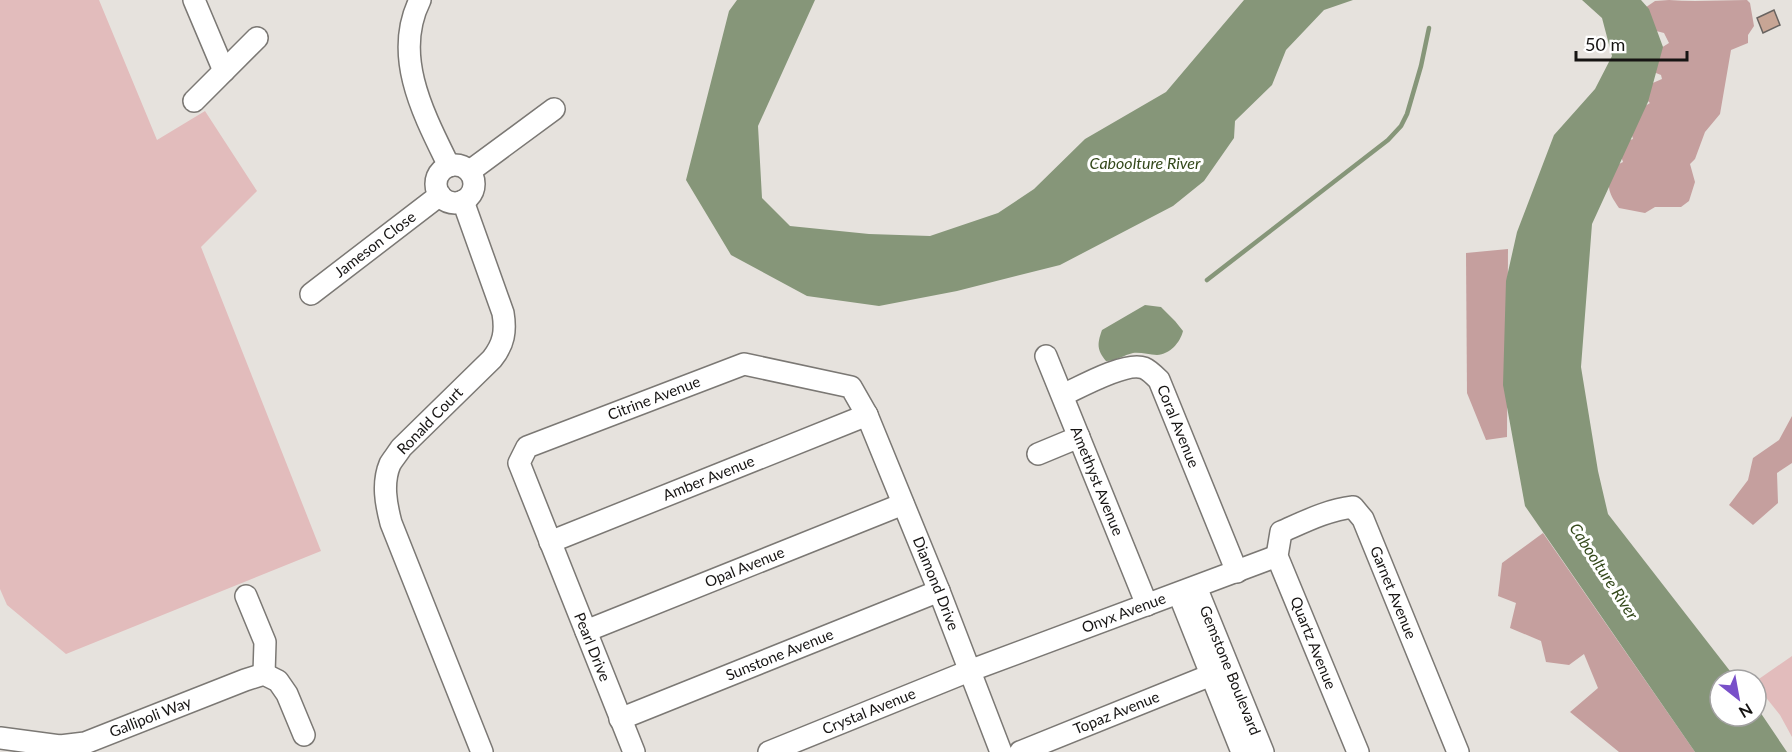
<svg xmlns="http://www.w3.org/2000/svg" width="1792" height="752" font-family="Lato,sans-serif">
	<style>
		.green { fill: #e2bcbc }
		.forest { fill: #c59f9e }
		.water { fill: #869679 }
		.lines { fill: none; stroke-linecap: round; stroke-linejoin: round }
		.stream { stroke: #869679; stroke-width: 4.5 }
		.building { fill: #c7a595; stroke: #686360; stroke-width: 1.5 }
		.minor-casing { stroke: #7b7874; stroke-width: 24 }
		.minor { stroke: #fff; stroke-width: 21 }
		.labels { text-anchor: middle; stroke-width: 6; stroke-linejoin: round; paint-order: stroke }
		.street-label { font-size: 15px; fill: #161413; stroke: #fff }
		.water-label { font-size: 16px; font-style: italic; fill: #33481a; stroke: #fff }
	</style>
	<rect width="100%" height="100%" fill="#e6e2dd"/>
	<g class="green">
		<polygon points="0,0 99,0 157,140 205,111 257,191 201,247 321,551 66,654 7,605 0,589"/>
		<polygon points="1792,656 1792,737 1780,715 1756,685 1756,681"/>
	</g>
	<g class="forest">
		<path d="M1669,0C1695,2 1721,0 1747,0L1750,3L1754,26L1748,35V43L1731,50L1720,114L1705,132L1695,159L1690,164L1695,182L1689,201L1681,207H1655L1645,213L1619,208C1607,190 1606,186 1615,166L1623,162L1619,150L1623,142L1633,139L1630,129L1637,111L1650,103L1644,97L1648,85L1662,79L1661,75L1651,71L1653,53L1669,43L1664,33L1641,27L1639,12L1655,1Z"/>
		<polygon points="1508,249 1507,437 1486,440 1467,393 1466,253"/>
		<polygon points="1792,416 1792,463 1777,473 1778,503 1753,525 1729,505 1748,480 1753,458 1779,440"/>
		<polygon points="1543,533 1695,752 1619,752 1570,712 1598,688 1584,654 1569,665 1546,662 1541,641 1510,628 1516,603 1498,596 1502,563"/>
	</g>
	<g class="water">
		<polygon points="737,0 815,0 758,126 762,198 790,226 869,234 930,236 998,213 1034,189 1085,139 1166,92 1244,0 1353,0 1324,10 1286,50 1272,85 1235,121 1234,138 1204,181 1173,206 1060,265 957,291 879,306 807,296 731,255 686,180 729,11"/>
		<polygon points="1582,0 1641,0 1649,9 1663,47 1648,102 1592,224 1581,367 1598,471 1608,514 1737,680 1720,680 1720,716 1756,716 1756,706 1787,752 1695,752 1525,506 1503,385 1506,281 1517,232 1554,135 1595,89 1612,56 1602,18"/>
		<path d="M1145,305L1161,307L1175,321L1183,331C1180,343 1170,354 1157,355C1149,355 1141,352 1133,353C1124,355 1116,361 1106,361C1097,350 1097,344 1102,330Z"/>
	</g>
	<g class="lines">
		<polyline class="stream" points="1207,280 1388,140 1401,126 1407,114 1421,66 1429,28"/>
	</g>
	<polygon class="building" points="1774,10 1780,25 1763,33 1757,18"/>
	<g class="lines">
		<defs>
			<g id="minor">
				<polyline points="194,0 224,71"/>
				<path d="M420,0C392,56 424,115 449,166"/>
				<polyline points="194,101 257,38"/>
				<circle cx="455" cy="184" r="19"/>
				<polyline points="470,171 554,109"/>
				<path d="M463,201L503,313C506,331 504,344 492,359L401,448C398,453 393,459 390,464C382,483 386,504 391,523L482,752"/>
				<path id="s1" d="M311,294L440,195"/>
				<path id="s2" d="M1046,356L1147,605"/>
				<path id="s3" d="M1063,395C1080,387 1126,361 1144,368C1149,370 1155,376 1159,380L1237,572"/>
				<polyline points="1038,454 1079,437"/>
				<path id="s4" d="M550,542L867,415"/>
				<path id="s5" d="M1196,587L1263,752"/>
				<polyline points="1179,594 1242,752"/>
				<polyline points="246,596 265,642 264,674"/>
				<path id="s6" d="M586,631L903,504"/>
				<path id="s7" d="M620,719L939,591"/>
				<path id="s8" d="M0,738L60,746L85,743L245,680L264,674L278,681L287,694L304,735"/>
				<path id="s9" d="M634,752L519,463L527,447L744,364L851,387L867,415L939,591L1001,752"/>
				<path id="s10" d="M769,752L969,671L1277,556"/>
				<path id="s11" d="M1020,752L1211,675"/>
				<path id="s12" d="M1358,752L1277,556L1281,532C1304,522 1327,510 1353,507L1363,519L1458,752"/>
			</g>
		</defs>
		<use href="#minor" class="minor-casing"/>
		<use href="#minor" class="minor"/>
	</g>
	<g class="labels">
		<g class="street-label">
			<text dy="5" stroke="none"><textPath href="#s1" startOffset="81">Jameson Close</textPath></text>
			<text dy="5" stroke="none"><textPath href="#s9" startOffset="465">Citrine Avenue</textPath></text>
			<text transform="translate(430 421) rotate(-46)" y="5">Ronald Court</text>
			<text dy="5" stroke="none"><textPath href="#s3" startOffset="156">Coral Avenue</textPath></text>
			<text dy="5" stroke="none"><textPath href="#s4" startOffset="171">Amber Avenue</textPath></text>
			<text dy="5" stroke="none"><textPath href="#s2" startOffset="135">Amethyst Avenue</textPath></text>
			<text dy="5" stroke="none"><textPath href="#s6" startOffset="171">Opal Avenue</textPath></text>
			<text dy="5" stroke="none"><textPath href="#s9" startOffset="885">Diamond Drive</textPath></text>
			<text dy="5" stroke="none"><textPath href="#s12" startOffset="408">Garnet Avenue</textPath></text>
			<text dy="5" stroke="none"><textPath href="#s10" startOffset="381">Onyx Avenue</textPath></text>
			<text transform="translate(1313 643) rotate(68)" y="5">Quartz Avenue</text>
			<text transform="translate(592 647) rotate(68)" y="5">Pearl Drive</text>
			<text dy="5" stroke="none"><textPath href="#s7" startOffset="172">Sunstone Avenue</textPath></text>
			<text dy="5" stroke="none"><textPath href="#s5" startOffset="90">Gemstone Boulevard</textPath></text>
			<text dy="5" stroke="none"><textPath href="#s10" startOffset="108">Crystal Avenue</textPath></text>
			<text dy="5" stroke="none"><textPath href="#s11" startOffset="104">Topaz Avenue</textPath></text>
			<text dy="5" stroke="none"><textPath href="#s8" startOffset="156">Gallipoli Way</textPath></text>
		</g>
		<g class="water-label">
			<text x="1145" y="169">Caboolture River</text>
			<text transform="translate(1604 571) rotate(57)" y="6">Caboolture River</text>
		</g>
	</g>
	<g transform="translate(1738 698) rotate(149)"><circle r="28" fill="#ffffff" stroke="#a2a1a1" stroke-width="1.5"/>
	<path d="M0-4.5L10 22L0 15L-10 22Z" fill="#7950c9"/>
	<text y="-9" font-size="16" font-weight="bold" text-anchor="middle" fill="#161413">N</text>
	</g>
	<path d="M1576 51v9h111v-9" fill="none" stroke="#161413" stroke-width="3"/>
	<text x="1585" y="51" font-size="18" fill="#161413" stroke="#ffffff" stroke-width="4.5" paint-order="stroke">50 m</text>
</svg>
